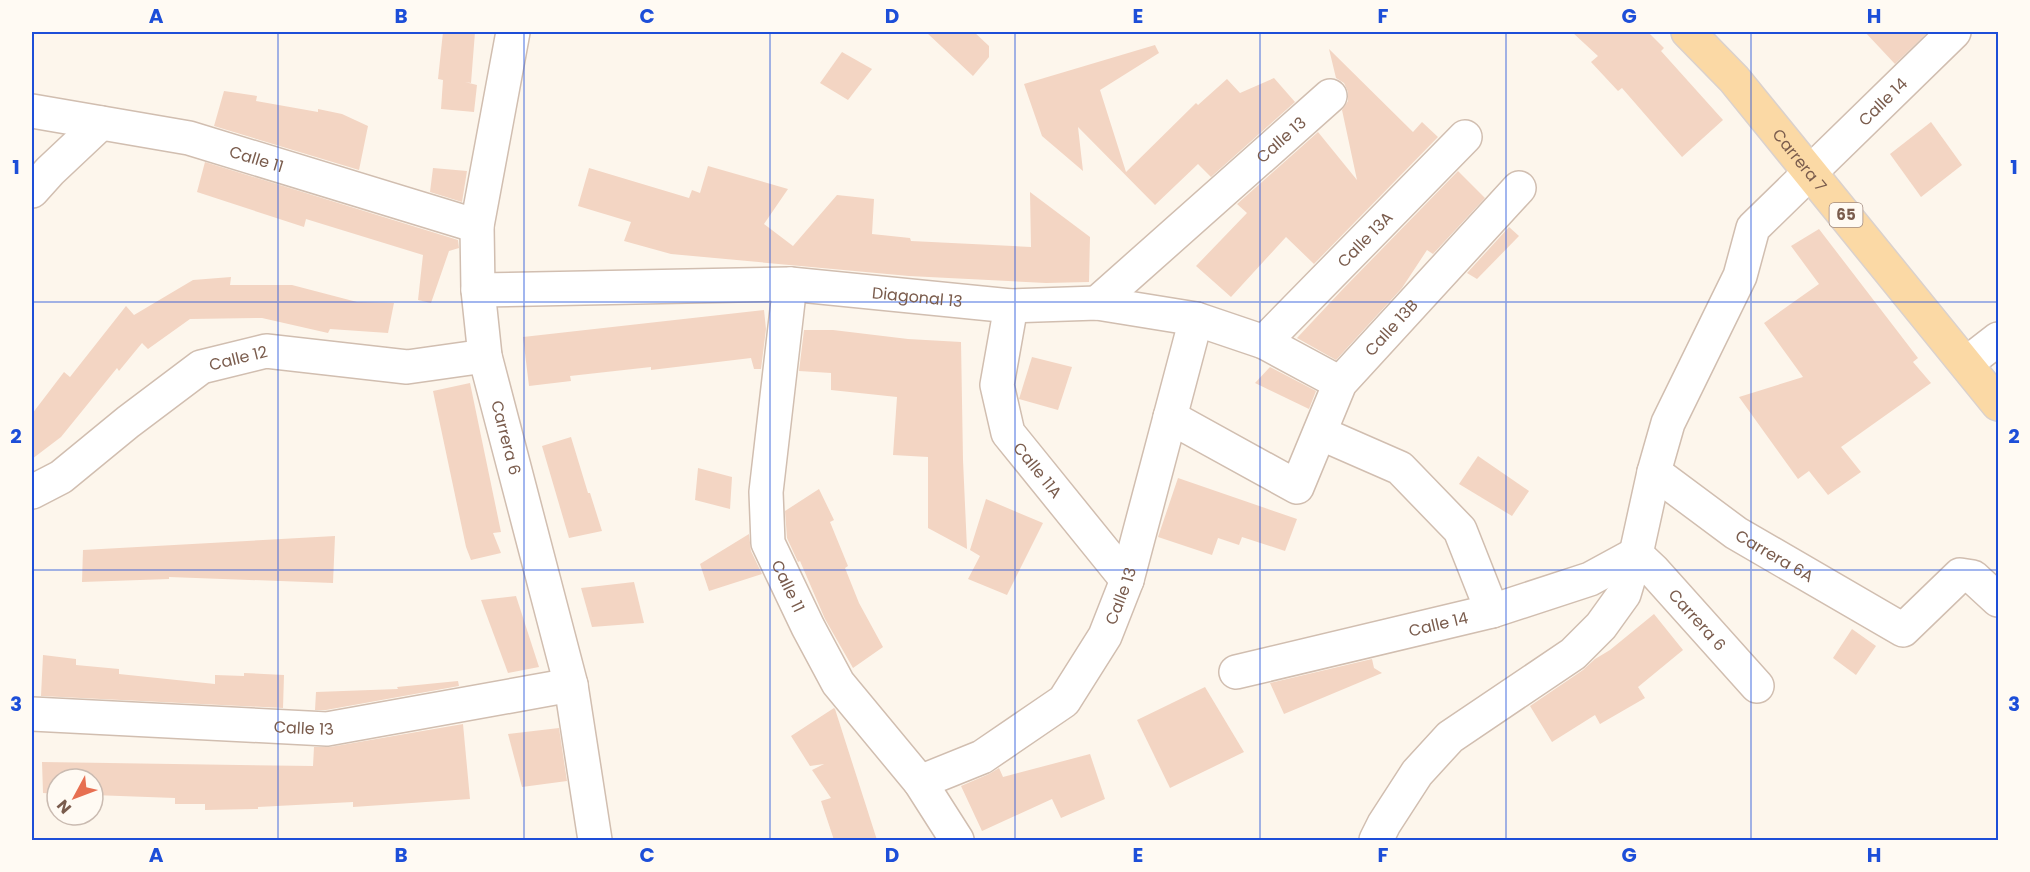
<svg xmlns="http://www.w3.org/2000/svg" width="2030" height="872" font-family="Poppins,sans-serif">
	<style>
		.building { fill: #f3d5c3 }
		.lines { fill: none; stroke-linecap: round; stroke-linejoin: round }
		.minor-casing { stroke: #d1beb0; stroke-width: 36 }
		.major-casing { stroke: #dad1cd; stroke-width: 36 }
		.minor { stroke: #fff; stroke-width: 33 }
		.major { stroke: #fbd9a5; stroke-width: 33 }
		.grid { fill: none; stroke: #1d4ed8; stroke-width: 1.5; stroke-opacity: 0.55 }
		.labels { text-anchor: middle; stroke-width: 4.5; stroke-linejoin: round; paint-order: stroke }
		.shield { fill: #fffaf3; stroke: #a28b7f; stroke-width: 1.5 }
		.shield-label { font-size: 15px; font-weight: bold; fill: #7a5c4d }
		.street-label { font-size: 16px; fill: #7a5c4d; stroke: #fffaf3 }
		.neatline { fill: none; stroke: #1d4ed8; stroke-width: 2 }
		.grid-label { font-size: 20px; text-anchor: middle; font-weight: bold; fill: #1d4ed8 }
	</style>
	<rect width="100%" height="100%" fill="#fdf6ec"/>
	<g class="building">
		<polygon points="443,32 475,32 471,83 465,82 477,85 474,112 441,109 443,80 438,79"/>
		<polygon points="926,32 974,32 989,46 989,57 973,76"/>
		<polygon points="1572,32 1648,32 1664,48 1661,51 1723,120 1682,157 1622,88 1618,91 1591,62 1598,56"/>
		<polygon points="1865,32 1928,32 1895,64"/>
		<polygon points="1155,45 1159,53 1100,90 1126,172 1196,103 1198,105 1227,79 1240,93 1274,78 1295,102 1211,177 1198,164 1155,205 1078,127 1083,171 1042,136 1024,84"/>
		<polygon points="1329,49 1413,132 1422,122 1438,137 1314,264 1286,237 1231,297 1196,266 1247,213 1237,204 1318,132 1357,180 1342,110 1348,101 1348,92 1344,83 1336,78"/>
		<polygon points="842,52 872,69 848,100 820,83"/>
		<polygon points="224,91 257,96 256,101 318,112 318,109 342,114 368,126 359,170 214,126"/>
		<polygon points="1931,122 1962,165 1921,197 1890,154"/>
		<polygon points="205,162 458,240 459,248 449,251 431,303 418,300 423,255 306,219 304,227 197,192"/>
		<polygon points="708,166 788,189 764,224 793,246 837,195 874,199 872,234 910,238 911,241 1031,247 1030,192 1090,237 1089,282 1046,283 909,276 671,254 624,241 631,222 578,206 589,168 689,198 692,190 700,193"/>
		<polygon points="433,168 467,171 462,202 430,192"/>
		<polygon points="1458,171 1485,198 1433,254 1427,250 1402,288 1336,360 1297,338 1342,290"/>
		<polygon points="1509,227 1519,236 1477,279 1467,273"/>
		<polygon points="1819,229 1918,358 1913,362 1931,383 1841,447 1861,472 1828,495 1809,471 1798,479 1739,397 1803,377 1764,323 1819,284 1791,246"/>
		<polygon points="231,277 230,285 292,285 357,302 394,303 388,333 330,329 328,333 262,318 190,319 148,349 142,343 119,371 117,368 61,437 32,459 32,414 64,372 70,377 126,306 134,315 193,280"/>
		<polygon points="764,310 766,329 761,369 754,369 751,358 651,370 651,367 570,376 571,381 529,386 523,337"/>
		<polygon points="804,330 833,330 908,339 961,342 963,460 967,549 928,528 928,457 893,455 897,397 831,390 831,373 799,371"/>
		<polygon points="1032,357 1072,367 1058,410 1019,399"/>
		<polygon points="1270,367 1316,391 1309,409 1255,383"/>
		<polygon points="470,383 501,532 493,533 501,553 471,560 466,547 433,391"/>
		<polygon points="571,437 588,493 590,493 602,531 569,538 542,446"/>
		<polygon points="1478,456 1529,491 1512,516 1459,484"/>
		<polygon points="698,468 732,477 730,509 695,500"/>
		<polygon points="1178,478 1297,519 1285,551 1242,537 1239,545 1218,538 1212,555 1158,537"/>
		<polygon points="819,489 834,520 830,522 848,566 845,568 859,603 883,647 853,668 825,619 800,561 798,562 787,538 785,511"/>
		<polygon points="986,499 1043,523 1007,595 968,579 980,556 970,550"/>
		<polygon points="749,534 751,551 762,574 709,591 700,564"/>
		<polygon points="335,536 333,583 169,577 169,579 82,582 83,550"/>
		<polygon points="634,582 644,623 592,627 581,588"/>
		<polygon points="516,596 539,667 508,673 481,600"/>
		<polygon points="1654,614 1683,650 1638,687 1645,698 1600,724 1595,715 1552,742 1530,706 1583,670 1595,659 1610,650"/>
		<polygon points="1852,629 1876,646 1856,675 1833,658"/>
		<polygon points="43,655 76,659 76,665 119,669 119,674 215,684 215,675 244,676 244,673 284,675 283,708 41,696"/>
		<polygon points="1372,659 1374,668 1382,673 1284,714 1270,683"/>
		<polygon points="458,681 459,686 326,710 315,710 316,692 398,689 397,687"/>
		<polygon points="1205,687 1244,752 1170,788 1137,720"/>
		<polygon points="834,708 835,709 877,840 834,840 821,801 831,798 812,770 824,764 810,766 791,736"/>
		<polygon points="463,724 470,799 353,807 353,802 258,807 258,809 205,810 205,804 175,804 175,798 93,795 93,779 57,779 57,794 43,793 42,762 313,766 314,747 330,747"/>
		<polygon points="559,728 567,781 522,787 508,734"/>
		<polygon points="1090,754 1105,799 1061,818 1052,799 982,831 961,786 989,774 999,768 1003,777"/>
	</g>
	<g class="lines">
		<defs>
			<g id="minor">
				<path id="s1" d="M513,32L477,226L478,290L485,356L571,685L595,840"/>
				<path id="s2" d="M32,111L189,138L477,226"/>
				<polyline points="32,191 50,171 101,123"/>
				<path id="s3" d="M790,284L766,492L768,543L808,627L838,683L920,782L957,840"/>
				<path id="s4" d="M478,290L790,284L1011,306L1097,303L1196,319L1264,342L1340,383"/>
				<path id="s5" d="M1097,303L1330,96"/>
				<path id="s6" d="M1011,306L997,385L1008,433L1127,580"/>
				<path id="s7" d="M1264,342L1465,137"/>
				<polyline points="1967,363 1998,339"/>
				<path id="s8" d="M1170,417L1297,487L1340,383L1519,188"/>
				<polyline points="1320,433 1400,468 1460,530 1492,611"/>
				<path id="s9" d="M1654,472L1736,533L1903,630L1960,575L1973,577L1998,600"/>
				<path id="s10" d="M32,492L61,477L128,422L201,367L266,351L407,367L485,356"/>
				<path id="s11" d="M1636,554L1653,570L1757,686"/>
				<path id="s12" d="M1236,672L1492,611L1590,579L1636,554"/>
				<path id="s13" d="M32,714L327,729L571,685"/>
				<path id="s14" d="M920,782L982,757L1064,701L1105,636L1127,580L1196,319"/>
				<path id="s15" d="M1376,840L1384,824L1417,773L1450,737L1573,654L1601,626L1624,594L1636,554L1654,472L1668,423L1740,276L1753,228L1954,32"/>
			</g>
			<g id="major">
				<path id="s16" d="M1688,32L1734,79L1998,404"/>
			</g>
		</defs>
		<use href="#minor" class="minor-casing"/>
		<use href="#major" class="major-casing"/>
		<use href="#minor" class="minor"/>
		<use href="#major" class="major"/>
	</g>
	<path class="grid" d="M278,32V840M524,32V840M770,32V840M1015,32V840M1260,32V840M1506,32V840M1751,32V840M32,302H1998M32,570H1998"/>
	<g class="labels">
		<rect class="shield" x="1829.5" y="203" width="33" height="24" rx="4.5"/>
		<g class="shield-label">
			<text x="1846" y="220">65</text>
		</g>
		<g class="street-label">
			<text dy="6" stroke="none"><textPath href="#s15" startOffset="926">Calle 14</textPath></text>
			<text dy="6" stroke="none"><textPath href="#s5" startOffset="246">Calle 13</textPath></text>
			<text dy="6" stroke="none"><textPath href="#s2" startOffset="230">Calle 11</textPath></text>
			<text dy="6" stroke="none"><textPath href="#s16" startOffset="170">Carrera 7</textPath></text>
			<text dy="6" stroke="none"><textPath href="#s7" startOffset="144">Calle 13A</textPath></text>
			<text dy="6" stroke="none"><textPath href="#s4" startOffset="440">Diagonal 13</textPath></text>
			<text dy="6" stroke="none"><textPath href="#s8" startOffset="333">Calle 13B</textPath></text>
			<text dy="6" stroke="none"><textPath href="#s10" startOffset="249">Calle 12</textPath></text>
			<text dy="6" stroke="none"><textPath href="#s1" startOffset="412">Carrera 6</textPath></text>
			<text dy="6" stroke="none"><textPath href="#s6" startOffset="177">Calle 11A</textPath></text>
			<text dy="6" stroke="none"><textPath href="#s9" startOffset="147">Carrera 6A</textPath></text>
			<text dy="6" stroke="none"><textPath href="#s3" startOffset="308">Calle 11</textPath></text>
			<text dy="6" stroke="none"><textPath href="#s14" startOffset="286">Calle 13</textPath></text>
			<text dy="6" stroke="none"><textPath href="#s11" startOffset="90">Carrera 6</textPath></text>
			<text dy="6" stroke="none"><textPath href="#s12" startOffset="208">Calle 14</textPath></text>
			<text dy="6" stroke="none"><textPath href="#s13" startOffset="272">Calle 13</textPath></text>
		</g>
	</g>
	<rect width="2030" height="872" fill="none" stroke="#fffaf3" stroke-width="66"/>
	<g transform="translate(75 797) rotate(229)"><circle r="28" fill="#fffaf3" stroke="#cabbb1" stroke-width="1.5"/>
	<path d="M0-4.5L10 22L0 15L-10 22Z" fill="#e76f51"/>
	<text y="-9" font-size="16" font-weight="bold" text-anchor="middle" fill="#7a5c4d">N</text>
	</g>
	<rect x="33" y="33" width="1964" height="806" class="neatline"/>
	<g class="grid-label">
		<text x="156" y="23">A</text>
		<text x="401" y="23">B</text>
		<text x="647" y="23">C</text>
		<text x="892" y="23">D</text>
		<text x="1138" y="23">E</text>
		<text x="1383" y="23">F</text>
		<text x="1629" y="23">G</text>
		<text x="1874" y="23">H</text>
		<text x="16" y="174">1</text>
		<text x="2014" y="174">1</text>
		<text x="16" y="443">2</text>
		<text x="2014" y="443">2</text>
		<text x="16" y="711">3</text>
		<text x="2014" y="711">3</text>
		<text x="156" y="862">A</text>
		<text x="401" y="862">B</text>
		<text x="647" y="862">C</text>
		<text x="892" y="862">D</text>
		<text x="1138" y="862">E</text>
		<text x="1383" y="862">F</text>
		<text x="1629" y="862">G</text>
		<text x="1874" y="862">H</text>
	</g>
</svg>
